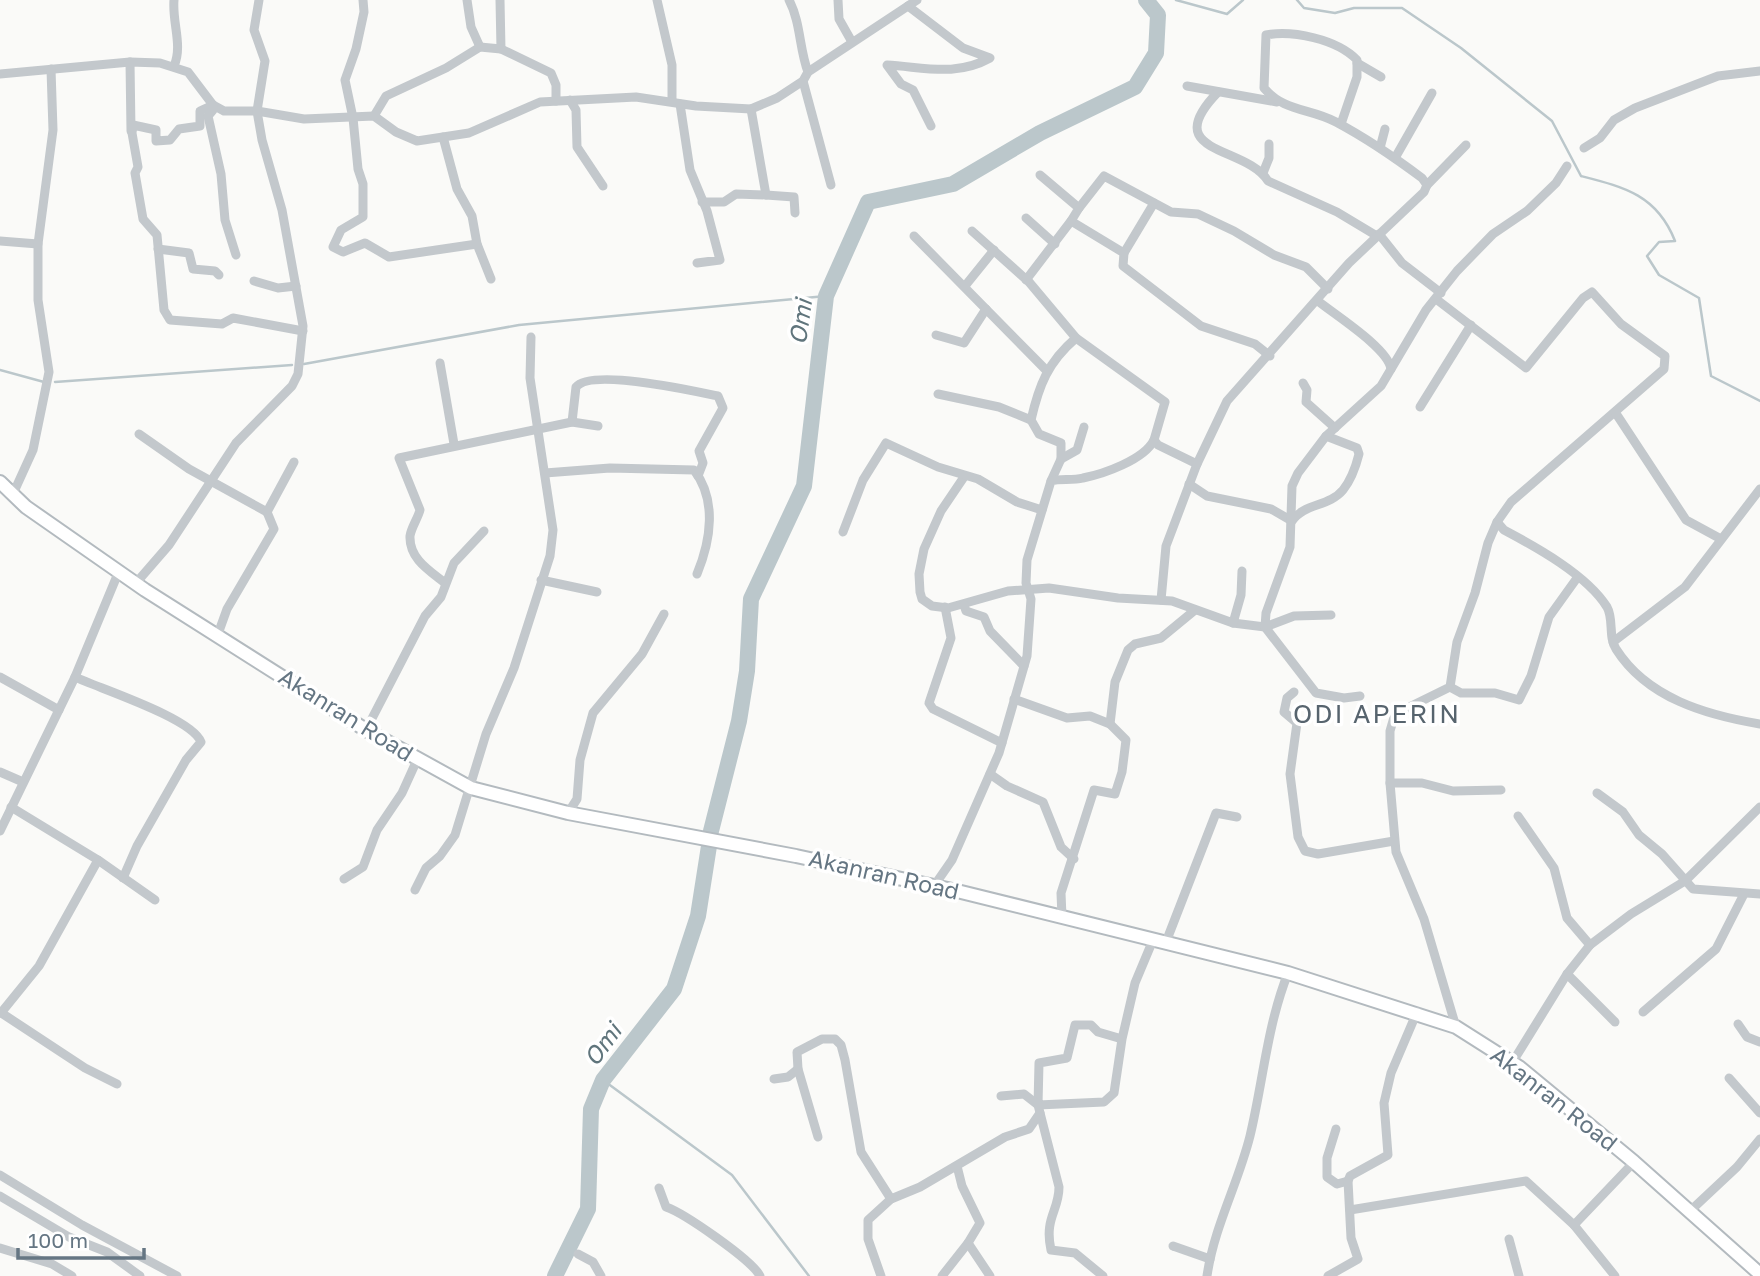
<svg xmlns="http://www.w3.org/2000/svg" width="1760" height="1276" font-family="'Golos Text',sans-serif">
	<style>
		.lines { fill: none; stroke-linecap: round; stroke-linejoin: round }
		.stream { stroke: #bbc7cb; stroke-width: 2.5 }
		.river { stroke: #bbc7cb; stroke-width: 16 }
		.secondary-casing { stroke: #b3babf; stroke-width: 16 }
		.street { stroke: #c3c8cc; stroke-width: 9 }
		.secondary { stroke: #fff; stroke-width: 12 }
		.labels { text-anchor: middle; stroke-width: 7; stroke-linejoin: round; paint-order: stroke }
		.street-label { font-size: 23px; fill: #657683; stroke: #fff }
		.water-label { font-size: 24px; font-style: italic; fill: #60757c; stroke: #fff }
		.quarter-label { font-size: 26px; letter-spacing: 2px; fill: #57646e; stroke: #fff }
	</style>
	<rect width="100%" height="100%" fill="#fafaf8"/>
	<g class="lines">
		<g class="stream">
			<polyline points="1176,0 1227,14 1243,0"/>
			<path d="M1297,0L1304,8L1335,13L1354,8H1402L1461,48L1552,121L1581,176C1624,187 1657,195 1675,241L1659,242L1647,256L1659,275L1699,298L1711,376L1760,401"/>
			<polyline points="304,364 519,325 826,296"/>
			<polyline points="0,370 44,382"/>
			<polyline points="55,382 292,365"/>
			<polyline points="603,1080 732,1175 809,1276"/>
		</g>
		<g class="river">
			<polyline points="711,831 739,721 747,671 751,599 804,486 826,296 868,202 953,184 1040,133 1135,87 1156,53 1158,15 1146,0"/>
			<polyline points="555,1276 588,1209 591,1109 603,1080 674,989 698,916 709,846"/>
		</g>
		<defs>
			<polyline id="secondary" points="0,482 26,507 145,590 366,730 471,788 568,813 796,856 957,891 1288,973 1456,1027 1519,1067 1634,1162 1760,1274"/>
		</defs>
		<use href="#secondary" class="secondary-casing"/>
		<g class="street">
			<path d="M174,0C172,23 183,45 174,66"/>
			<polyline points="363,0 364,12 356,49 345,80 353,118 358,169 363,184 363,217 341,230 333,247 343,252 365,243 389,257 477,244"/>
			<polyline points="467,0 471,27 480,47"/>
			<polyline points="500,0 501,49"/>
			<polyline points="657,0 672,65 672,100"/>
			<path d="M789,0C801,23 799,48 808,72"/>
			<polyline points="838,0 839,19 852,42"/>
			<path d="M908,6L963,48L990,58C956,77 924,67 887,65L901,84L913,90L931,126"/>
			<polyline points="130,62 131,131"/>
			<polyline points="1357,63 1381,77"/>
			<polyline points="0,74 130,62 160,63 188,72 213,105 224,111 257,111 304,119 374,116 396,132 417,141 469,133 540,102 636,97 696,106 751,109 777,98 803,81 808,72 917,0"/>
			<polyline points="803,81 831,185"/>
			<polyline points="1187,86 1277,102"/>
			<path d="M1218,92C1157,155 1246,145 1268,181L1337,212L1377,236"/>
			<polyline points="570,100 576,110 577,147 603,186"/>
			<polyline points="680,104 690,170 707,211 720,260 697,263"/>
			<polyline points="213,105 200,111 200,126 179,129 170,140 156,141 156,130 133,125 132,133 138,167 135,173 143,219 157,235 164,310 170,320 222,324 233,318 303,331"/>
			<polyline points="213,105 213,110 208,116 221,174 225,220 236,255"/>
			<polyline points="751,109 766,195 794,197 795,213"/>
			<polyline points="374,116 386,96 446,68 480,47 501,49 551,73 556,85 556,101"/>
			<polyline points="443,137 457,189 472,216 477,244 491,279"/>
			<polyline points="1380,148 1385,129"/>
			<polyline points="1584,148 1600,138 1614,120 1635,108 1718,76 1760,71"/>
			<polyline points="1395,158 1432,93"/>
			<polyline points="1263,173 1269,158 1269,144"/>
			<polyline points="1040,175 1079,208 1071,221 1124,253 1123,266 1201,326 1255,344 1270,356"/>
			<polyline points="1427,185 1466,145"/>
			<polyline points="702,202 724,202 736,194 766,195"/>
			<polyline points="1079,208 1104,176 1171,212 1198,214 1234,231 1274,255 1306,267 1328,289"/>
			<polyline points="1026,218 1055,244"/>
			<polyline points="972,231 1029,282 1076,338 1165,402 1154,440 1158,445 1197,464 1166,546 1161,600"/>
			<polyline points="1379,234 1402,263 1441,293"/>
			<polyline points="914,236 1046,370"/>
			<polyline points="0,241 38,244"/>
			<polyline points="158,249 189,253 193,269 215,271 219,275"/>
			<polyline points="1124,253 1154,203"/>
			<polyline points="1026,280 1071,221"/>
			<polyline points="254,281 278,288 296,286"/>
			<polyline points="965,286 994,250"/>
			<polyline points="1436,299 1526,368 1583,298 1592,292 1621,324 1665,356 1664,369 1511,502 1497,522 1488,543 1475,593 1457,642 1450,687 1395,714 1390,731 1390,783 1396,852 1424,919 1456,1027"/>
			<path d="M1318,301C1335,315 1388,348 1391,369"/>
			<polyline points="936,335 964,343 986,309"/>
			<polyline points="440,363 454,444"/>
			<polyline points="1303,383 1307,390 1306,402 1335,428"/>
			<polyline points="938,394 999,407 1031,420"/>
			<polyline points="1420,407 1471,325"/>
			<polyline points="1615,412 1686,520 1721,539"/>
			<path d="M572,422L576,387C591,368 694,391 718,396L723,408L699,451L703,463L698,476"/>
			<polyline points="139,434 189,469 267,512"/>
			<polyline points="1061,459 1077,450 1084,427"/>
			<path d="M1197,464L1227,401L1349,263L1424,192L1427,185L1422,178C1394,157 1366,138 1336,122C1310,108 1284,112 1264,88L1266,35C1292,30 1337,39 1357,60V77L1341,124"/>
			<path d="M545,473L610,468L694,470C717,500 711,540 697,574"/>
			<polyline points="964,477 941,511 924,549 919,574 920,592 922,599 932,606 948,608 1008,591 1049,588 1118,598 1172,601 1233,623 1265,627 1294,616 1331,615"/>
			<path d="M1051,481L1061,459V443L1039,434L1031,420C1039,385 1048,362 1076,338"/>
			<path d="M1189,484L1207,496L1271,509L1292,521C1304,503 1329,507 1343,490C1351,480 1356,466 1359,454L1357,448L1326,436"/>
			<polyline points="13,494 33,450 49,372 38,300 38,244 53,130 51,69"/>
			<path d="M1497,522L1504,530C1536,547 1587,575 1607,607C1614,619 1608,637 1616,649C1647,698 1706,715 1760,724"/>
			<polyline points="843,532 863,480 886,443 938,467 978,479 1017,502 1042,510"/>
			<polyline points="541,580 597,592"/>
			<polyline points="136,583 169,545 236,443 292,386 298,374 303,326 282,210 262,140 257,111 265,61 254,30 259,0"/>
			<path d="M445,583C430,571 409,559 410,536C411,528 418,518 420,510L399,458L572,422L598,426"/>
			<polyline points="964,605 966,611 984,617 990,631 1024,666"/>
			<polyline points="945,607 951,638 929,703 933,709 1002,743"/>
			<polyline points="1233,623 1241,595 1242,571"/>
			<polyline points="218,634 227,609 274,529 267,512 294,462"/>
			<polyline points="1613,642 1685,587 1760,489"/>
			<polyline points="0,677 59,710"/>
			<path d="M75,677C101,689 192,718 201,742L186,760L137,846L123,878"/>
			<polyline points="1450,687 1461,693 1495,693 1519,700 1531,676 1549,617 1577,578"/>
			<polyline points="1294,692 1287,698 1284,712 1297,723 1290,774 1298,837 1305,851 1318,854 1394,841"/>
			<polyline points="1360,696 1344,698 1316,693 1265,627 1266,613 1290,547 1292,486 1298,473 1326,436 1381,386 1426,310 1457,271 1493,234 1527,211 1556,183 1567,166"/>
			<polyline points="1014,699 1067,718 1090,716 1110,724 1126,740 1122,772 1115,794 1094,790 1061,893 1062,917"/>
			<polyline points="1110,724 1115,682 1128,650 1135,644 1161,638 1195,610"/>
			<polyline points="366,730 425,616 441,597 454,563 484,531"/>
			<polyline points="0,772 23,782"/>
			<polyline points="990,774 1007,786 1043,802 1061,847 1074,859"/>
			<polyline points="1390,783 1422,783 1453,791 1501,790"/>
			<polyline points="1597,793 1623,812 1639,835 1662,854 1693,889 1760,894"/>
			<polyline points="568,813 577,799 580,760 593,713 642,654 664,614"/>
			<polyline points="1518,816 1554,868 1567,918 1590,945"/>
			<polyline points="0,831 75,677 119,571"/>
			<polyline points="98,860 155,900"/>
			<polyline points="344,879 363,867 377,830 402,793 417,760"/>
			<path d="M934,886L952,860L999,753L1027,656L1031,599L1026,583L1027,560L1051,481C1060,478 1072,481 1083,478C1103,474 1144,460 1154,440"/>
			<polyline points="415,890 426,868 440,856 455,835 486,734 514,668 550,556 553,530 530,378 531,337"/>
			<polyline points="1166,942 1216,813 1237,817"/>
			<polyline points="1567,974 1615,1022"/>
			<polyline points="0,1012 85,1068 117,1084"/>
			<polyline points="1643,1012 1716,949 1744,894"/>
			<polyline points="1,1013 39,966 98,860 11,807"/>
			<polyline points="1738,1024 1747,1037 1760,1042"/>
			<polyline points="1122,1039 1098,1032 1091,1025 1075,1025 1067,1058 1039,1063 1038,1105 1104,1102 1114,1093 1122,1039 1135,983 1153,940"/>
			<polyline points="1512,1063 1567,974 1590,945 1631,914 1685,881 1760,807"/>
			<polyline points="1729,1078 1760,1113"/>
			<polyline points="774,1079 788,1077 798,1069"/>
			<path d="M1001,1096L1024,1094L1038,1105L1059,1187C1059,1211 1044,1218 1051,1250L1075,1253L1103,1276"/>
			<polyline points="1336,1129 1327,1158 1327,1177 1337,1184 1348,1181"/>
			<polyline points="818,1137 798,1069 797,1052 822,1039 835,1039 841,1045 845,1060 861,1152 891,1199"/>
			<polyline points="957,1166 962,1186 980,1223 968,1243 990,1276"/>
			<polyline points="0,1175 82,1225 177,1276"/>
			<path d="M659,1188L666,1207C684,1213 752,1260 760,1276"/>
			<polyline points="0,1196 69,1237 107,1252 140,1276"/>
			<polyline points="1350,1210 1526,1181 1574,1225 1615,1276"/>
			<polyline points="1689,1212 1737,1167 1760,1139"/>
			<polyline points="1574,1225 1634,1162"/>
			<polyline points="1509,1239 1519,1276"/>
			<polyline points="1173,1246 1210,1259"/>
			<polyline points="0,1248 52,1264 72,1276"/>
			<polyline points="578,1254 593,1262 601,1276"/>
			<polyline points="881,1276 868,1239 868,1220 891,1199 920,1187 1005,1137 1029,1129 1040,1113"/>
			<polyline points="942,1276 968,1243"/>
			<path d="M1207,1276C1214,1227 1238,1184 1250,1136C1263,1082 1267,1026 1288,973"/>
			<polyline points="1328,1276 1358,1259 1351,1238 1348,1181 1350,1176 1388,1155 1384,1103 1391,1073 1417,1012"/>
		</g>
		<use href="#secondary" class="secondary"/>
	</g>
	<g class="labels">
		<g class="street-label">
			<text transform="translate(346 715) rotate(32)" y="8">Akanran Road</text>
			<text transform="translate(884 875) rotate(13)" y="8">Akanran Road</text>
			<text transform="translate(1554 1099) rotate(38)" y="8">Akanran Road</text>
		</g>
		<g class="water-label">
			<text transform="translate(801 322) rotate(-82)" y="8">Omi</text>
			<text transform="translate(603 1045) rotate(-54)" y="8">Omi</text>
		</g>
		<g class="quarter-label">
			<text x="1377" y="723">ODI APERIN</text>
		</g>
	</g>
	<path d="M18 1248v10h126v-10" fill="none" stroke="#657683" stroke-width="3.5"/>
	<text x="28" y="1248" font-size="21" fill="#657683" stroke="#ffffff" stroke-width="5" paint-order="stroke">100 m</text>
</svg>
